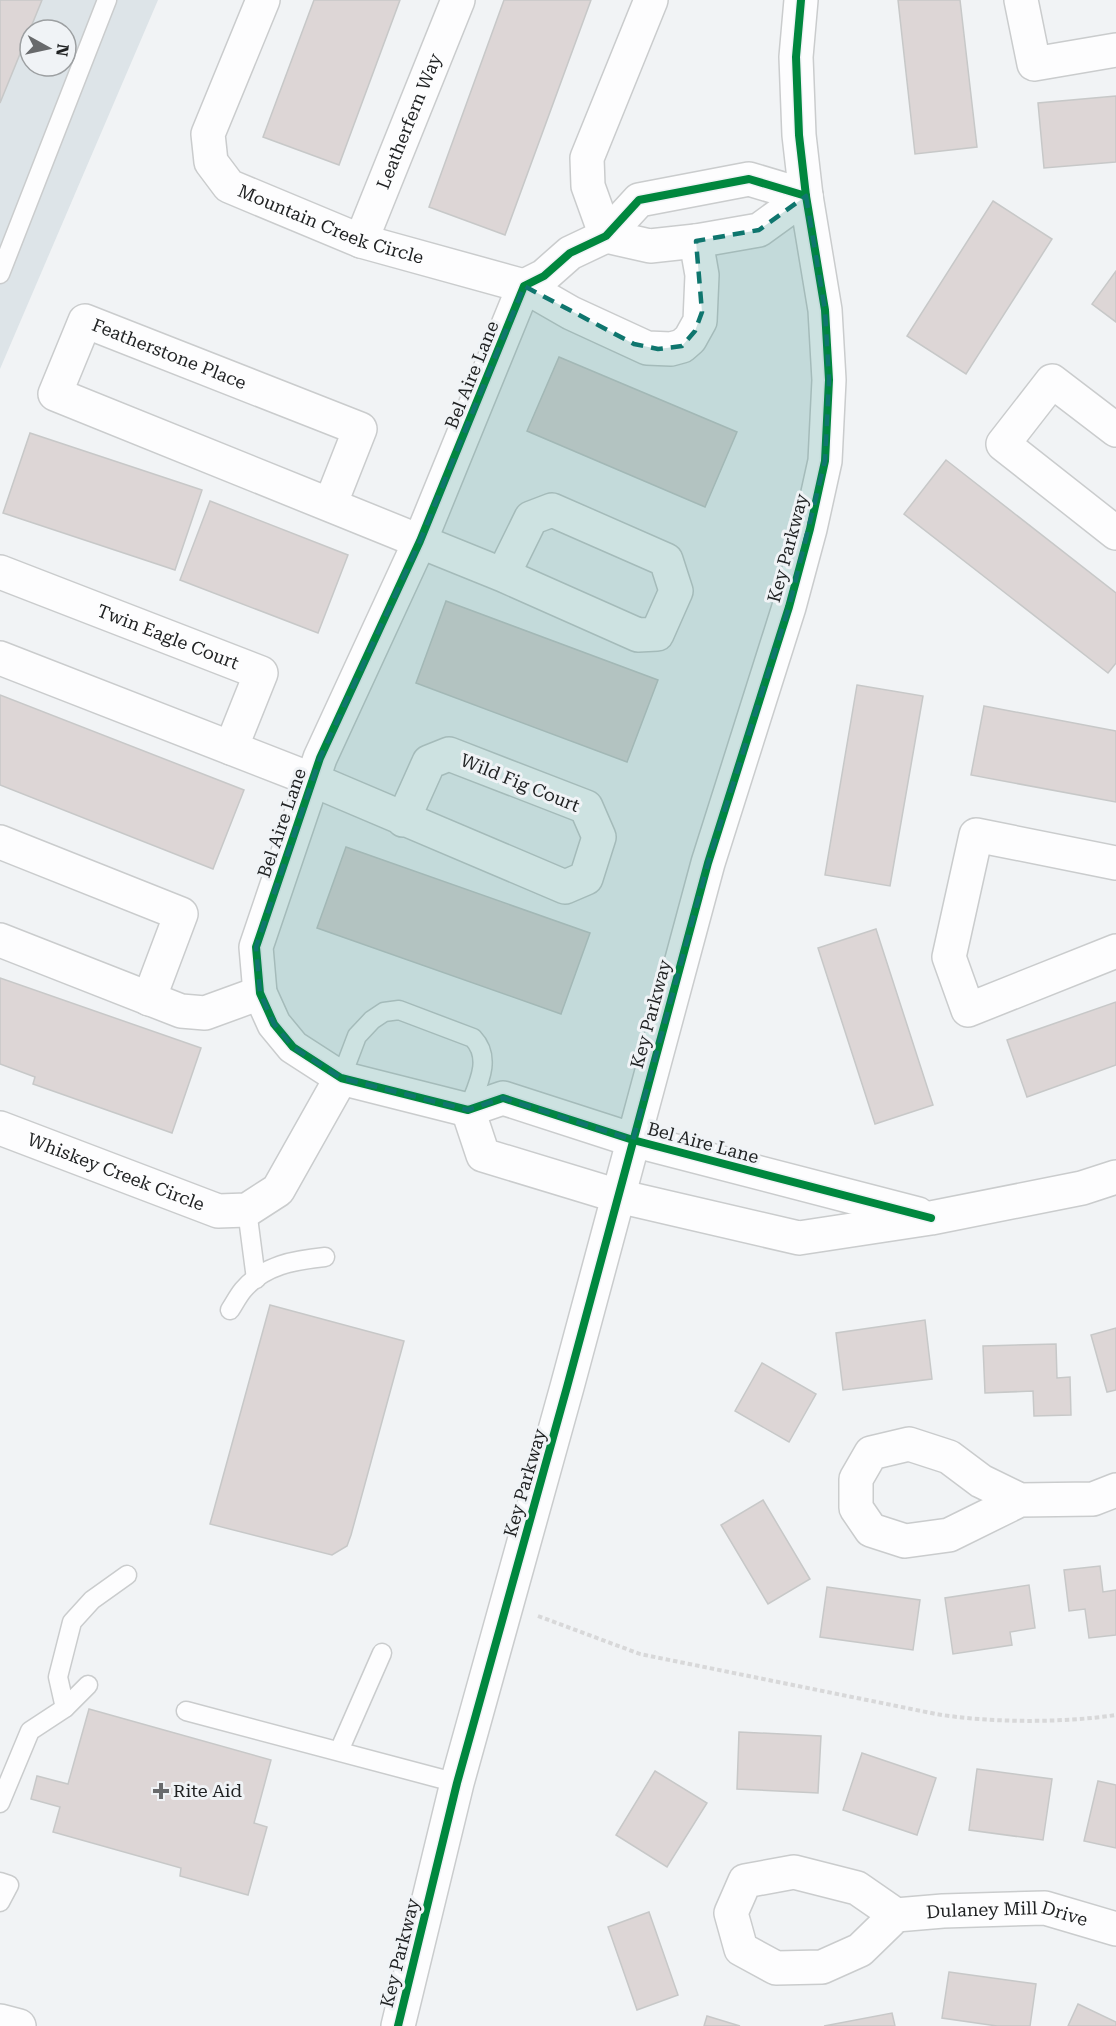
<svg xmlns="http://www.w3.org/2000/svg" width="1116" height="2026" font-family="'Roboto Serif',serif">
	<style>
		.built { fill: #dde4e8; fill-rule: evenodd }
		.building { fill: #ddd6d6; stroke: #c7c8c8; stroke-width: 1.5 }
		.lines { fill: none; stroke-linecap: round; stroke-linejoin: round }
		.service-casing { stroke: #cacccd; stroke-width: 21 }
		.minor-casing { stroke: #cacccd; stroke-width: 36 }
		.tertiary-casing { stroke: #cacccd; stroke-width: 36 }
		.secondary-casing { stroke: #cacccd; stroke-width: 36 }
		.path { stroke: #d8d8d9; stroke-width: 4; stroke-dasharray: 4.5 3; stroke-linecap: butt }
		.service { stroke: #fdfdfe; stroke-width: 18 }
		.minor { stroke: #fdfdfe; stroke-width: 33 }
		.tertiary { stroke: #fdfdfe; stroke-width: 33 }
		.secondary { stroke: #fdfdfe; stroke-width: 33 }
		.cycleway-casing { stroke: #f0f3f6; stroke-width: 11 }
		.cycleway { stroke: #00873e; stroke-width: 8 }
		.marked { fill: #0f766e; fill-opacity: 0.2; stroke: #0f766e; stroke-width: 4.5; stroke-dasharray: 12 8; stroke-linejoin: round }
		.poi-dot { fill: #686a6c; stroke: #f0f3f6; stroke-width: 2 }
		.labels { text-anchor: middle; stroke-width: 6; stroke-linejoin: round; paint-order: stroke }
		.street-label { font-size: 18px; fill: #1f2122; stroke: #f0f3f6 }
		.poi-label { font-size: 18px; fill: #1f2122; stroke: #f0f3f6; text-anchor: start }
	</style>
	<rect width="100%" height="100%" fill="#f1f3f5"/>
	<path class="built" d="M0,0H158L0,369ZM30,30H66V66H30Z"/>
	<g class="building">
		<polygon points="0,0 42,0 0,103"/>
		<polygon points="314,0 400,0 339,165 263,137"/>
		<polygon points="504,0 591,0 505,235 429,207"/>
		<polygon points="898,0 960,0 977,147 915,154"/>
		<polygon points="1116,96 1116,162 1044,168 1038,103"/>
		<polygon points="993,201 1052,239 966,374 907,336"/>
		<polygon points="1116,271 1116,322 1092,304"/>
		<polygon points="559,357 737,432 705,507 527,431"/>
		<polygon points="30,433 202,490 175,570 3,513"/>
		<polygon points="946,460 1116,593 1116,663 1108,673 904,514"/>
		<polygon points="210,501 348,555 318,633 180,580"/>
		<polygon points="446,601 658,680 627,762 416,683"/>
		<polygon points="857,685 923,696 890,886 825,875"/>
		<polygon points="0,695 244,790 213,869 0,785"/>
		<polygon points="984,706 1116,731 1116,802 971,775"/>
		<polygon points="346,847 590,933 561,1014 317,928"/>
		<polygon points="876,929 933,1105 875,1124 818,948"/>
		<polygon points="0,978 201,1048 172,1133 33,1084 35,1077 0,1064"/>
		<polygon points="1116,1002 1116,1065 1027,1097 1007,1040"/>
		<polygon points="270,1305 404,1341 351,1535 347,1546 332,1555 210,1524"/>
		<polygon points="925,1320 932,1379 843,1390 836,1333"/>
		<polygon points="1116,1328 1116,1390 1107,1392 1091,1335"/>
		<polygon points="1056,1344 1057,1378 1070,1377 1071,1415 1034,1416 1033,1391 985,1393 983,1346"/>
		<polygon points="762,1363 816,1394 789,1442 735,1411"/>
		<polygon points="763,1500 810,1579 768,1604 721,1525"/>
		<polygon points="1100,1566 1103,1592 1116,1590 1116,1635 1089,1638 1085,1609 1069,1611 1064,1570"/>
		<polygon points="1029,1585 1035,1628 1010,1632 1012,1645 953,1654 945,1598"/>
		<polygon points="827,1587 920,1600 913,1650 820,1637"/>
		<polygon points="89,1709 271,1760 254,1823 267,1827 248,1895 180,1876 181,1868 53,1832 60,1807 31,1799 37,1776 68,1784"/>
		<polygon points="739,1732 821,1736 818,1793 737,1789"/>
		<polygon points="862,1753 936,1778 917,1835 843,1810"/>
		<polygon points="977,1769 1052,1779 1043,1840 969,1830"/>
		<polygon points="655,1771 707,1803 667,1867 616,1835"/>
		<polygon points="1098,1781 1116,1785 1116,1848 1084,1841"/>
		<polygon points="649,1912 678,1995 637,2010 608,1927"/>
		<polygon points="949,1972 1036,1984 1030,2026 997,2026 942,2018"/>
		<polygon points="1078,2004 1116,2022 1116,2026 1068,2026"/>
		<polygon points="892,2013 895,2026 824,2026"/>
		<polygon points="707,2016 740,2026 704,2026"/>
	</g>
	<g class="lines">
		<defs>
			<g id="service">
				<polyline points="0,274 107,0"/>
				<path d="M341,1078L357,1036L372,1020L384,1012L399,1010L473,1038C493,1059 477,1086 468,1110"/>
				<polyline points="247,1210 256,1279"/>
				<path d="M230,1310C234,1304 238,1296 243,1290C264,1265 295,1260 325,1257"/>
				<polyline points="65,1708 58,1677 72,1622 92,1600 127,1575"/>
				<polyline points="186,1711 457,1783"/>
				<polyline points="339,1751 382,1653"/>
				<polyline points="0,1803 30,1731 65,1708 88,1685"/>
				<polyline points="0,1882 9,1885 0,1902"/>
			</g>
			<g id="minor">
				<path id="s1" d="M263,0L208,134L211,162L229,186L361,241L524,286L571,313L647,348L671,349L682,346L690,339L700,321L702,275L696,241"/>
				<polyline points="1021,0 1034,64 1116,50"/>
				<polyline points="606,236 588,186 587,158 651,0"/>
				<polyline points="606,236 650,246 696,241 759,230 806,196"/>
				<path id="s2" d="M361,241L458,0"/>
				<polyline points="1116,430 1052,381 1003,444 1116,533"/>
				<path id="s3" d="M330,505L55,394L85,321L360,429L330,505L503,575L638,635L657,634L676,591L666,560L552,510L531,518L503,575"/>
				<path id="s4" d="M0,572L261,673L231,748"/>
				<polyline points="0,658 313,780 565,887 586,878 599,837 586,807 449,754 429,762 403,820"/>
				<polyline points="0,842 181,914 149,999"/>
				<polyline points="1116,863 976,835 949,957 968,1010 1116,951"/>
				<polyline points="0,940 181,1011 205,1013 260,993"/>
				<polyline points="468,1110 483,1155 618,1196"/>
				<path id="s5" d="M0,1128L218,1211L247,1210L278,1190L341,1078"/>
				<polyline points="633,1140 503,1098 468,1110 341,1078 293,1047 274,1024 260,993 256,947 320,758 420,541 524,286 544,276 570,253 606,236 639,200 749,179 806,196"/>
				<polyline points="1020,1500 981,1481 949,1457 909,1444 871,1453 856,1479 856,1508 871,1530 905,1541 949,1535 1020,1500 1093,1499 1116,1490"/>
				<path id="s6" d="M896,1915L857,1888L794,1872L745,1881L731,1913L741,1949L776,1968L822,1967L860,1950L896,1915L943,1911L1045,1908L1116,1929"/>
			</g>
			<g id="tertiary">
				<polyline points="633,1140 918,1214"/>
				<polyline points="618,1196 799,1238 931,1218 1082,1188 1116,1177"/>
				<polyline points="398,2026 457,1783 567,1387 708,863 789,607 810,529 825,461 829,380 825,310 806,196 799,135 796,57 801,0"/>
			</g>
			<polyline id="secondary" points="0,2021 19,2026"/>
		</defs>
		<use href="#service" class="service-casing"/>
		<use href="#minor" class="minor-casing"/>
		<use href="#tertiary" class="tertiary-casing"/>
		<use href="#secondary" class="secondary-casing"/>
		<path class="path" d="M538,1616L640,1654L936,1714C991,1723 1062,1723 1116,1715"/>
		<use href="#service" class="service"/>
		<use href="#minor" class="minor"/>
		<use href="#tertiary" class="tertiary"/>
		<use href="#secondary" class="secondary"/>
		<defs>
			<g id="cycleway">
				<polyline points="806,196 749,179 639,200 606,236 570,253 544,276 524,286 420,541 320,758 256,947 260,993 274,1024 293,1047 341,1078 468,1110 503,1098 633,1140 931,1218"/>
				<polyline points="398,2026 457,1783 567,1387 708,863 789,607 810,529 825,461 829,380 825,310 806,196 799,135 796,57 801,0"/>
			</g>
		</defs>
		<use href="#cycleway" class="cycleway-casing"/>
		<use href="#cycleway" class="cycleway"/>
	</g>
	<path class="marked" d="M806,196L825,310L829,380L825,461L789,607L708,863L633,1140L503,1098L468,1110L341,1078L293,1047L274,1024L260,993L256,947L320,758L420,541L524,286L634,344L658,349L682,346L695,331L702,312L696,241L759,230Z"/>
	<path class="poi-dot" d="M158 1782h6v6h6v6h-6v6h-6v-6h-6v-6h6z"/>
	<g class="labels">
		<g class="street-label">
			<text dy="6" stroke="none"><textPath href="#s2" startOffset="129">Leatherfern Way</textPath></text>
			<text dy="6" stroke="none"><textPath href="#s1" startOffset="312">Mountain Creek Circle</textPath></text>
			<text dy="6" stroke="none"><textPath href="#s3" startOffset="466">Featherstone Place</textPath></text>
			<text transform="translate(472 375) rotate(-68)" y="6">Bel Aire Lane</text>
			<text transform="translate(788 548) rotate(-75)" y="6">Key Parkway</text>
			<text dy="6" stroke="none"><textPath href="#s4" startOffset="180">Twin Eagle Court</textPath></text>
			<text transform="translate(520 783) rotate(22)" y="6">Wild Fig Court</text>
			<text transform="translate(282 823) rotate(-71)" y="6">Bel Aire Lane</text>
			<text transform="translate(651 1014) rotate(-75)" y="6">Key Parkway</text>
			<text transform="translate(703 1143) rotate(15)" y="6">Bel Aire Lane</text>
			<text dy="6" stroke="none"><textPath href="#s5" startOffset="124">Whiskey Creek Circle</textPath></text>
			<text transform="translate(525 1483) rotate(-74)" y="6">Key Parkway</text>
			<text dy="6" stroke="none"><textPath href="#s6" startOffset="524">Dulaney Mill Drive</textPath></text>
			<text transform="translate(400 1953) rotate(-76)" y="6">Key Parkway</text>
		</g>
		<g class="poi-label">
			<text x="173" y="1797">Rite Aid</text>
		</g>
	</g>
	<g transform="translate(48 48) rotate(98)"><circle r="28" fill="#f0f3f6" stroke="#9c9fa1" stroke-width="1.5"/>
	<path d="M0-4.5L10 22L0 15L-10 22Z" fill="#686a6c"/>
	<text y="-9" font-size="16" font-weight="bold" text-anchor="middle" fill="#1f2122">N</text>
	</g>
</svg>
